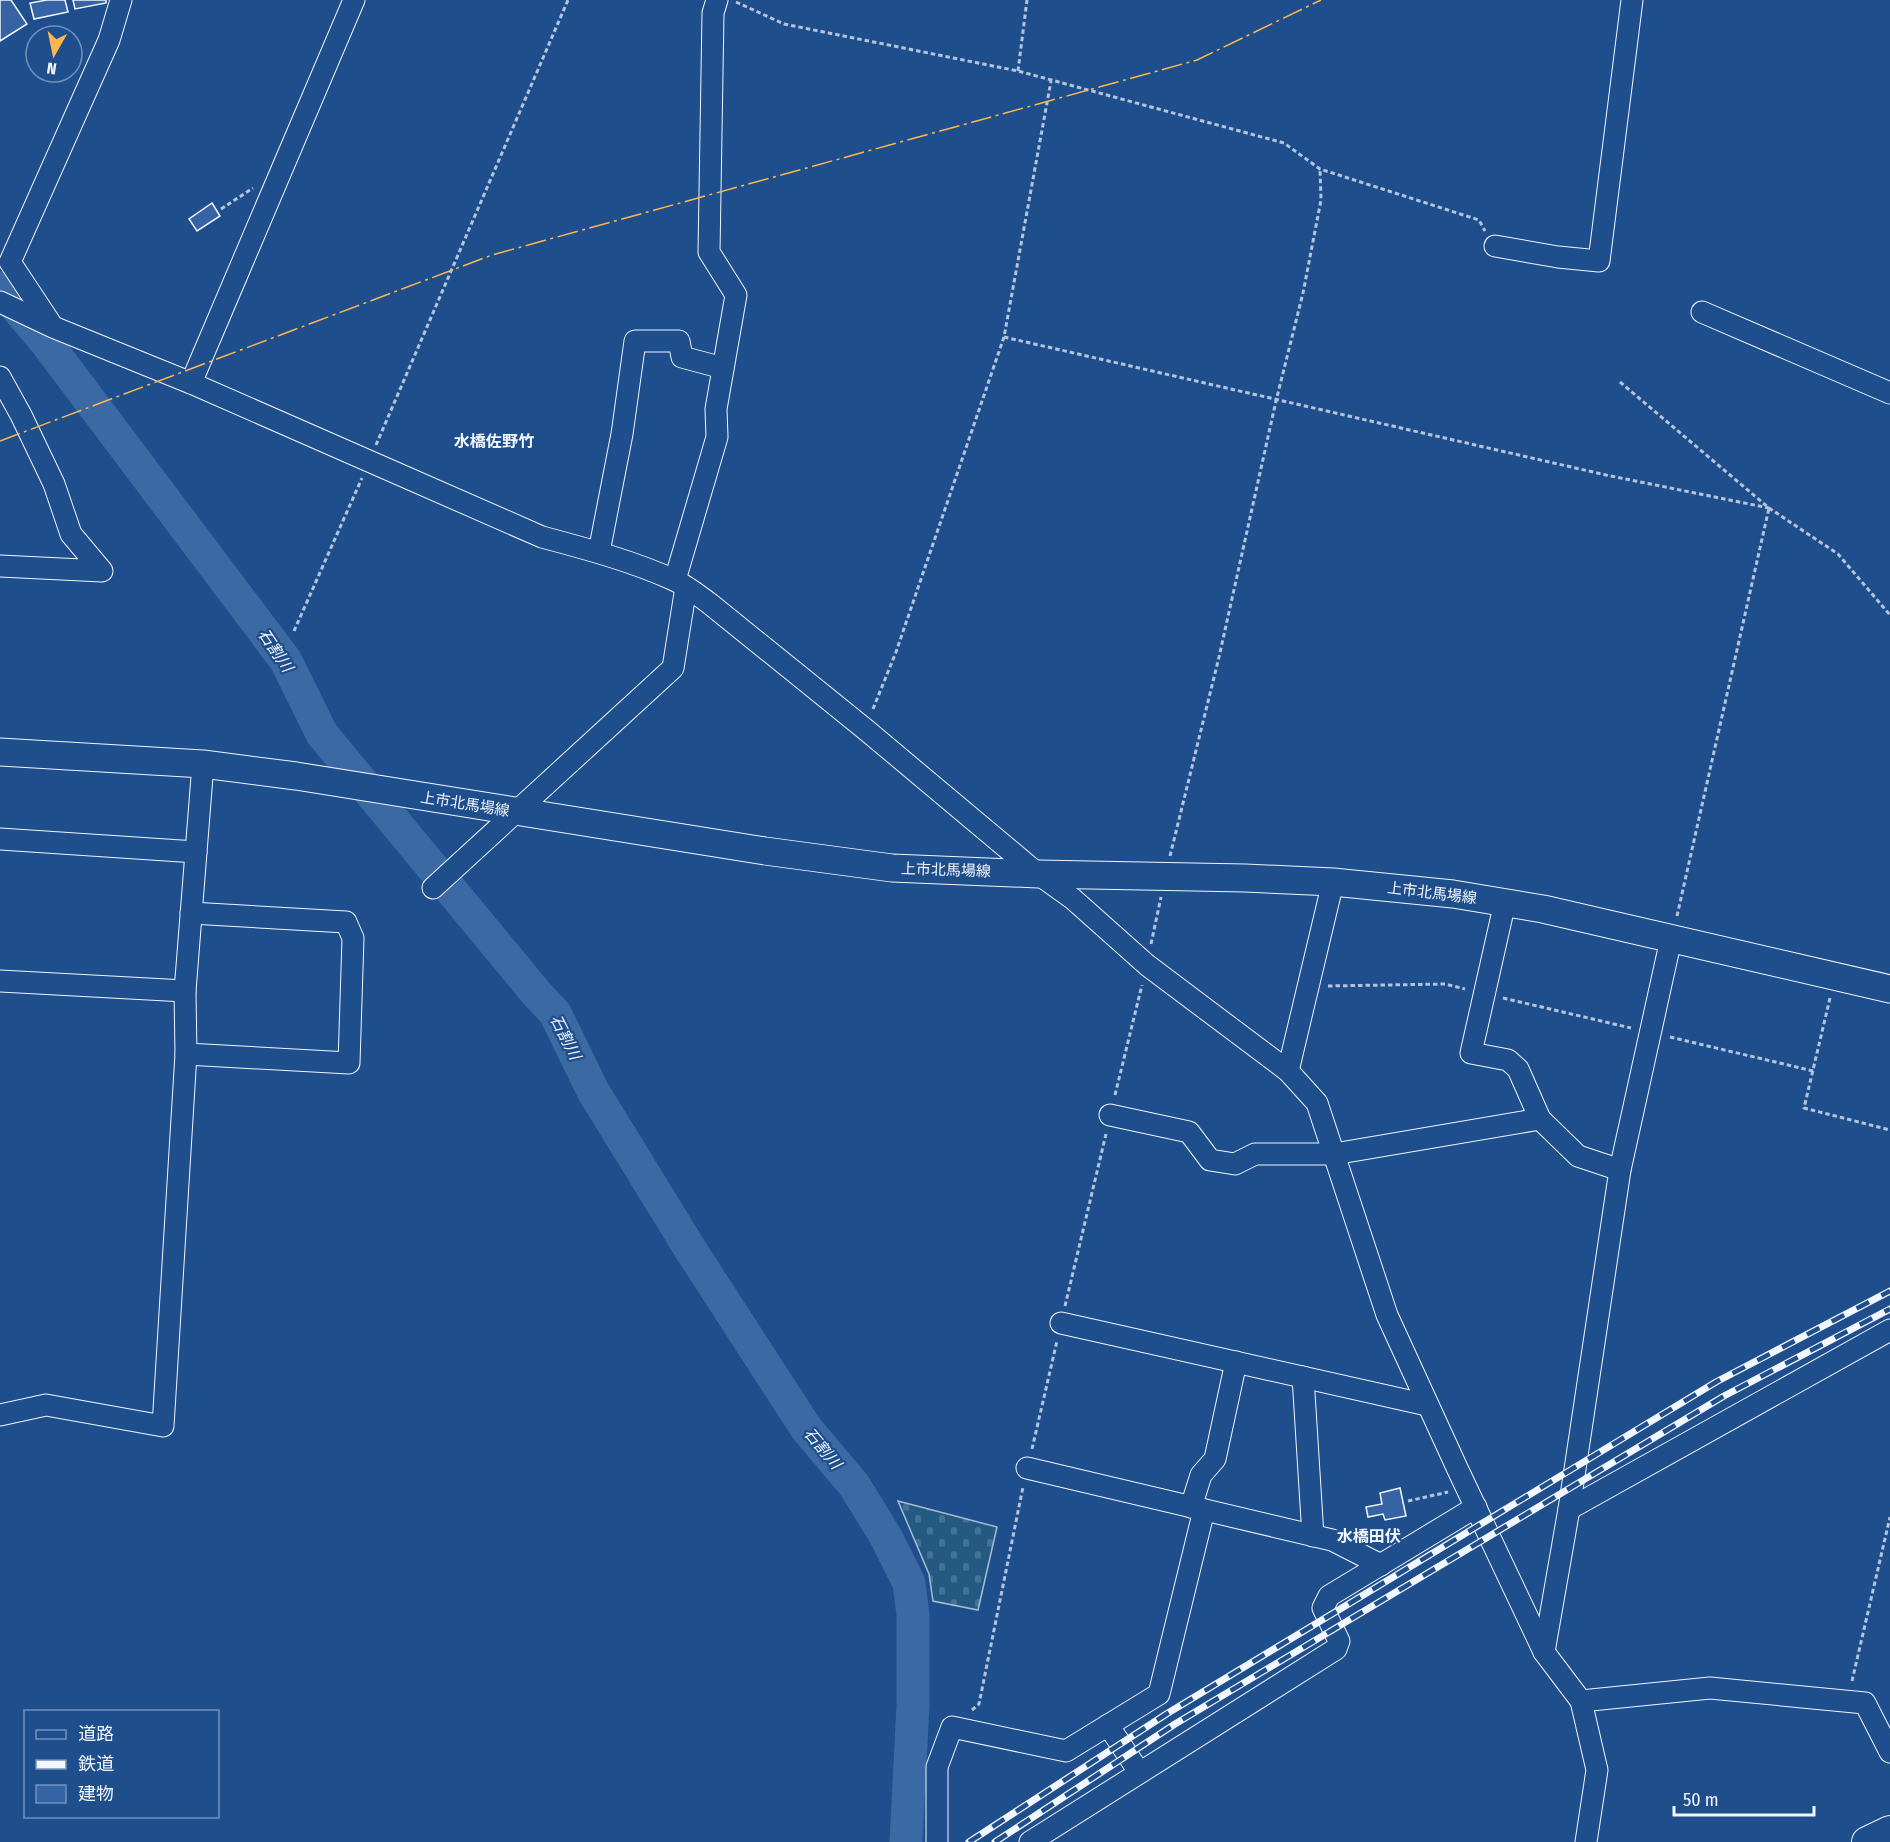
<svg xmlns="http://www.w3.org/2000/svg" width="1890" height="1842" font-family="'Fira Sans Condensed','Noto Sans JP',sans-serif">
	<style>
		.cemetery { fill: url(#cemetery-stones); stroke: #a8bbd7; stroke-width: 1.5 }
		.lines { fill: none; stroke-linecap: round; stroke-linejoin: round }
		.river { stroke: #3b69a3; stroke-width: 33 }
		.building { fill: #3563a3; stroke: #f2f6ff; stroke-width: 1.5 }
		.minor-casing { stroke: #f2f6ff; stroke-width: 23 }
		.major-casing { stroke: #f2f6ff; stroke-width: 29 }
		.highway-casing { stroke: #f2f6ff; stroke-width: 32 }
		.path { stroke: #b3c4dc; stroke-width: 3; stroke-dasharray: 4.5 3; stroke-linecap: butt }
		.minor { stroke: #1f4e8c; stroke-width: 21 }
		.major { stroke: #1f4e8c; stroke-width: 27 }
		.highway { stroke: #1f4e8c; stroke-width: 30 }
		.rail-casing { stroke: #f2f6ff; stroke-width: 7 }
		.rail { stroke: #1f4e8c; stroke-width: 4.5; stroke-dasharray: 14; stroke-linecap: butt }
		.power { stroke: #ffb74d; stroke-width: 1.5; stroke-dasharray: 21 4.5 3 4.5; stroke-linecap: butt }
		.labels { text-anchor: middle; stroke-width: 4.5; stroke-linejoin: round; paint-order: stroke }
		.street-label { font-size: 15px; fill: #f2f6ff; stroke: #1f4e8c }
		.neighbourhood-label { font-size: 16px; font-weight: bold; fill: #f2f6ff; stroke: #1f4e8c }
		.water-label { font-size: 16px; font-style: italic; fill: #f2f6ff; stroke: #1f4e8c }
	</style>
	<defs>
		<pattern id="cemetery-stones" width="16" height="16" patternUnits="userSpaceOnUse" patternTransform="scale(1.5)"><rect width="16" height="16" fill="#245a82"/><path d="M2 7V4a2 2 0 0 1 4 0v3zM10 15v-3a2 2 0 0 1 4 0v3z" fill="#447295"/></pattern>
	</defs>
	<rect width="100%" height="100%" fill="#1f4e8c"/>
	<polygon class="cemetery" points="898,1501 997,1527 978,1610 933,1601 929,1574"/>
	<g class="lines">
		<polyline class="river" points="0,288 45,341 286,661 322,734 537,994 555,1013 593,1091 692,1252 806,1428 854,1485 886,1537 909,1583 913,1615 913,1705 906,1842"/>
	</g>
	<g class="building">
		<polygon points="0,0 11,0 27,24 0,41"/>
		<polygon points="47,0 65,0 68,12 34,19 30,3"/>
		<polygon points="73,0 106,0 106,3 75,9"/>
		<polygon points="212,203 220,216 197,231 189,219"/>
		<polygon points="1400,1488 1406,1516 1385,1520 1383,1514 1368,1517 1366,1507 1382,1504 1380,1493"/>
	</g>
	<g class="lines">
		<defs>
			<g id="minor">
				<polyline points="1495,246 1558,257 1599,261 1632,0"/>
				<path d="M0,302L53,327L191,383L542,537C587,549 632,561 674,580C687,586 698,595 709,603L865,729L1038,874L1073,899L1147,965L1288,1071L1317,1103L1387,1315L1458,1470L1544,1652L1581,1701L1597,1770L1586,1842"/>
				<polyline points="1702,312 1890,393"/>
				<polyline points="51,324 10,262 109,40 121,0"/>
				<polyline points="0,377 21,415 54,484 71,534 102,571 0,566"/>
				<polyline points="191,383 354,0"/>
				<polyline points="599,552 622,434 635,341 679,341 682,357 723,368"/>
				<polyline points="675,580 717,437 716,409 736,295 709,252 713,13 717,0"/>
				<polyline points="0,839 196,852"/>
				<polyline points="433,888 673,668 686,587"/>
				<polyline points="0,981 185,991"/>
				<polyline points="186,1054 349,1063 353,938 346,922 191,913"/>
				<polyline points="1288,1071 1333,882"/>
				<polyline points="1110,1115 1189,1132 1210,1160 1235,1164 1255,1154 1334,1154 1540,1119 1518,1069 1508,1060 1471,1053 1505,902"/>
				<polyline points="1540,1119 1578,1156 1620,1170"/>
				<polyline points="1061,1323 1427,1405"/>
				<polyline points="1303,1377 1313,1536"/>
				<polyline points="0,1415 46,1405 163,1426 186,1054 185,991 203,764"/>
				<polyline points="1027,1468 1332,1540 1381,1565"/>
				<polyline points="1191,1507 1201,1475 1215,1459 1236,1362"/>
				<polyline points="1569,1509 1890,1330"/>
				<polyline points="1544,1652 1569,1509 1620,1170 1671,939"/>
				<polyline points="1581,1701 1710,1688 1865,1703 1890,1752"/>
				<polyline points="1108,1725 1139,1772"/>
				<polyline points="937,1842 937,1767 952,1727 1066,1751 1159,1694 1204,1510"/>
				<polyline points="1030,1842 1336,1649 1339,1641 1323,1608 1329,1596 1476,1507"/>
			</g>
			<polyline id="major" points="0,752 203,764 296,776 765,851 892,868 1038,874 1245,878 1333,882 1453,894 1543,909 1890,989"/>
			<polyline id="highway" points="1867,1842 1890,1831"/>
		</defs>
		<use href="#minor" class="minor-casing"/>
		<use href="#major" class="major-casing"/>
		<use href="#highway" class="highway-casing"/>
		<g class="path">
			<polyline points="736,2 784,24 1018,71 1284,143 1320,169 1479,220 1485,231"/>
			<polyline points="1018,71 1027,0"/>
			<polyline points="221,209 253,188"/>
			<polyline points="1004,337 1606,475 1769,508"/>
			<polyline points="1620,382 1769,508 1838,554 1890,615"/>
			<polyline points="376,445 568,0"/>
			<polyline points="294,631 362,478"/>
			<polyline points="873,709 896,652 1004,337 1051,81"/>
			<polyline points="1170,856 1219,657 1276,401 1303,293 1321,200 1320,169"/>
			<polyline points="1677,916 1769,508"/>
			<polyline points="1151,944 1161,897"/>
			<polyline points="1328,986 1445,984 1465,989"/>
			<polyline points="1503,998 1631,1028"/>
			<polyline points="1830,998 1804,1108 1890,1130"/>
			<polyline points="1670,1037 1813,1071"/>
			<polyline points="1115,1095 1142,985"/>
			<polyline points="1065,1306 1106,1134"/>
			<polyline points="1032,1449 1057,1341"/>
			<polyline points="1408,1501 1448,1492"/>
			<polyline points="1852,1681 1890,1517"/>
			<polyline points="972,1710 979,1704 1023,1487"/>
		</g>
		<use href="#minor" class="minor"/>
		<use href="#major" class="major"/>
		<use href="#highway" class="highway"/>
		<defs>
			<g id="rail">
				<polyline points="969,1842 1168,1713 1716,1382 1890,1291"/>
				<polyline points="995,1842 1175,1724 1724,1396 1890,1309"/>
			</g>
		</defs>
		<use href="#rail" class="rail-casing"/>
		<use href="#rail" class="rail"/>
		<polyline class="power" points="0,441 492,255 1197,60 1321,0"/>
	</g>
	<g class="labels">
		<g class="street-label">
			<text transform="translate(465 804) rotate(9)" y="5">上市北馬場線</text>
			<text transform="translate(946 870) rotate(2)" y="5">上市北馬場線</text>
			<text transform="translate(1432 893) rotate(7)" y="5">上市北馬場線</text>
		</g>
		<g class="neighbourhood-label">
			<text x="494" y="447">水橋佐野竹</text>
			<text x="1369" y="1542">水橋田伏</text>
		</g>
		<g class="water-label">
			<text transform="translate(276 650) rotate(56)" y="6">石割川</text>
			<text transform="translate(566 1037) rotate(63)" y="6">石割川</text>
			<text transform="translate(823 1448) rotate(50)" y="6">石割川</text>
		</g>
	</g>
	<rect x="24" y="1710" width="195" height="108" fill="#1f4e8c" stroke="#7391ba" stroke-width="1.5"/>
	<rect x="36" y="1730" width="30" height="9" fill="#1f4e8c" stroke="#7391ba" stroke-width="1.5"/>
	<text x="78" y="1740" font-size="18" fill="#f2f6ff">道路</text>
	<rect x="36" y="1760" width="30" height="9" fill="#f2f6ff" stroke="#7391ba" stroke-width="1.5"/>
	<text x="78" y="1770" font-size="18" fill="#f2f6ff">鉄道</text>
	<rect x="36" y="1785" width="30" height="18" fill="#3563a3" stroke="#7391ba" stroke-width="1.5"/>
	<text x="78" y="1800" font-size="18" fill="#f2f6ff">建物</text>
	<g transform="translate(54 54) rotate(189)"><circle r="28" fill="#1f4e8c" stroke="#7391ba" stroke-width="1.5"/>
	<path d="M0-4.5L10 22L0 15L-10 22Z" fill="#ffb74d"/>
	<text y="-9" font-size="16" font-weight="bold" text-anchor="middle" fill="#f2f6ff">N</text>
	</g>
	<path d="M1674 1806v9h140v-9" fill="none" stroke="#f2f6ff" stroke-width="3"/>
	<text x="1683" y="1806" font-size="18" fill="#f2f6ff" stroke="#1f4e8c" stroke-width="4.5" paint-order="stroke">50 m</text>
</svg>
